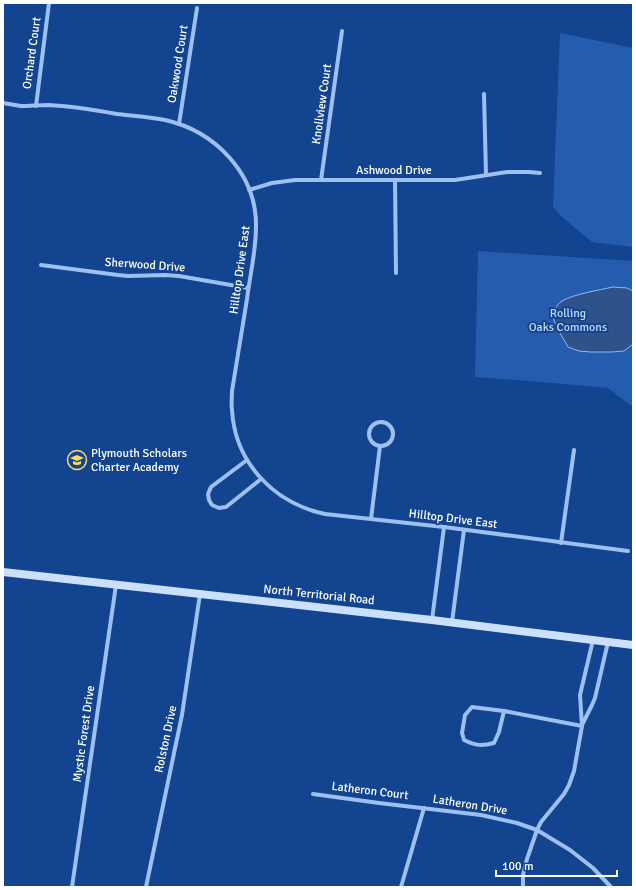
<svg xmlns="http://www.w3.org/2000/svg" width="636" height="890" viewBox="0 0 636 890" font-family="Signika,sans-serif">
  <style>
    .green { fill: #255cae }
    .water { fill: #2f528a; stroke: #90baf4 }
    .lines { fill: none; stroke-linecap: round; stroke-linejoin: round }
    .minor { stroke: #9ec0f1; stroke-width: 4 }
    .secondary { stroke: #ccdffc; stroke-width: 8 }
    .labels { text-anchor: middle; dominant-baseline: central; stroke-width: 4; stroke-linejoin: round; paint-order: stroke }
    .street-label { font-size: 12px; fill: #fff; stroke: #13448f }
    .park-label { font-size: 12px; fill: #c5dbfc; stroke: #13448f }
    .poi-label { font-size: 12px; fill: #fff; stroke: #13448f; text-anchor: start }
  </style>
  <rect width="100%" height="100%" fill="#13448f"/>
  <g class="green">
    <polygon points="560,33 633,48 633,247 592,242 561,216 553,207"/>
    <polygon points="478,251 633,261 633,407 608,388 553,383 475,377"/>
  </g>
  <path class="water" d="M613,287L627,288L633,291V344L624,351L612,352H590L579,351L568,347C564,339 556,328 554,320C552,313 556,305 562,301C574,294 600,290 613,287Z"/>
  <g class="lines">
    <g class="minor">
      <polyline points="484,94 486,175"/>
      <path d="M3,103C9,104 15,105 21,106C30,106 39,105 48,105C71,106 95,110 117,114C133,116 150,117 165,120C215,131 257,174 256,227C256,251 250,275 247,299C242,329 237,360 232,391C232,397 231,404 232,410C235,463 274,503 325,514L444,527L628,551"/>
      <polyline points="36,106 49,3"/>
      <polyline points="179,124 197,8"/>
      <polyline points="321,180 342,31"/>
      <polyline points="395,180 396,273"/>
      <polyline points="249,190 272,183 295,180 455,180 507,172 529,172 540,173"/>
      <polyline points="41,265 118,275 128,276 165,275 179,276 248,288"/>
      <circle cx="381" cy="434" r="12"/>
      <polyline points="247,460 211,487 208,494 209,500 212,505 219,508 226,507 261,479"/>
      <polyline points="371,519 380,446"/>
      <polyline points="561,543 574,450"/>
      <polyline points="432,620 444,527"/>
      <polyline points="452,622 464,530"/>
      <path d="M504,711L499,732L494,743C482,746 476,746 464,740L462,733L465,715L472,707L504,711L582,726"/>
      <polyline points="582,725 592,705 595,698 608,642"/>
      <polyline points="313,794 379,803 481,815 517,823 537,830 570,850 593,868 611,887"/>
      <polyline points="72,887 116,585"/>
      <polyline points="146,887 182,715 200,594"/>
      <polyline points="401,887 424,808"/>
      <polyline points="523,887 523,875 527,859 537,830 541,822 564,794 569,785 574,771 582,726 580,695 593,640"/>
    </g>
    <polyline class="secondary" points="3,572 432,620 633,645"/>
  </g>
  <defs>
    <symbol id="school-ring" viewBox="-11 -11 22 22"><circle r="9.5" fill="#13448f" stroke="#ffd85e" stroke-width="1.5"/><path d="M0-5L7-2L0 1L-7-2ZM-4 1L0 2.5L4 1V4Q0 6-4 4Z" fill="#ffd85e"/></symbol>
  </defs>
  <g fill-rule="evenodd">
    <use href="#school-ring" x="66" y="449" width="22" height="22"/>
  </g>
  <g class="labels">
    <g class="street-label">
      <text transform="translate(32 53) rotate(-82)">Orchard Court</text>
      <text transform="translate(178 64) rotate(-81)">Oakwood Court</text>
      <text transform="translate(322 104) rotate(-82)">Knollview Court</text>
      <text x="394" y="170">Ashwood Drive</text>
      <text transform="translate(145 265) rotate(4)">Sherwood Drive</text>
      <text transform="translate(240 270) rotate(-82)">Hilltop Drive East</text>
      <text transform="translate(453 519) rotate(7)">Hilltop Drive East</text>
      <text transform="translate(319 595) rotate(6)">North Territorial Road</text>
      <text transform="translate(84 734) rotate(-82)">Mystic Forest Drive</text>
      <text transform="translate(166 739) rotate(-78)">Rolston Drive</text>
      <text transform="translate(370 791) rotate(7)">Latheron Court</text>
      <text transform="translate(470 805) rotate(9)">Latheron Drive</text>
    </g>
    <g class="park-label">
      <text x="568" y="313">Rolling<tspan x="568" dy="14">Oaks Commons</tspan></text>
    </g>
    <g class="poi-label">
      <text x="91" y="453">Plymouth Scholars<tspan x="91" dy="14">Charter Academy</tspan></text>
    </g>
  </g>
  <rect width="636" height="890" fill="none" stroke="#ffffff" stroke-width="8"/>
  <path d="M496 870v6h121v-6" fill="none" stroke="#ffffff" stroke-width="2"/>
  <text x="502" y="870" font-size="12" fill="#ffffff" stroke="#13448f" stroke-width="3" paint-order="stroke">100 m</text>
</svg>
